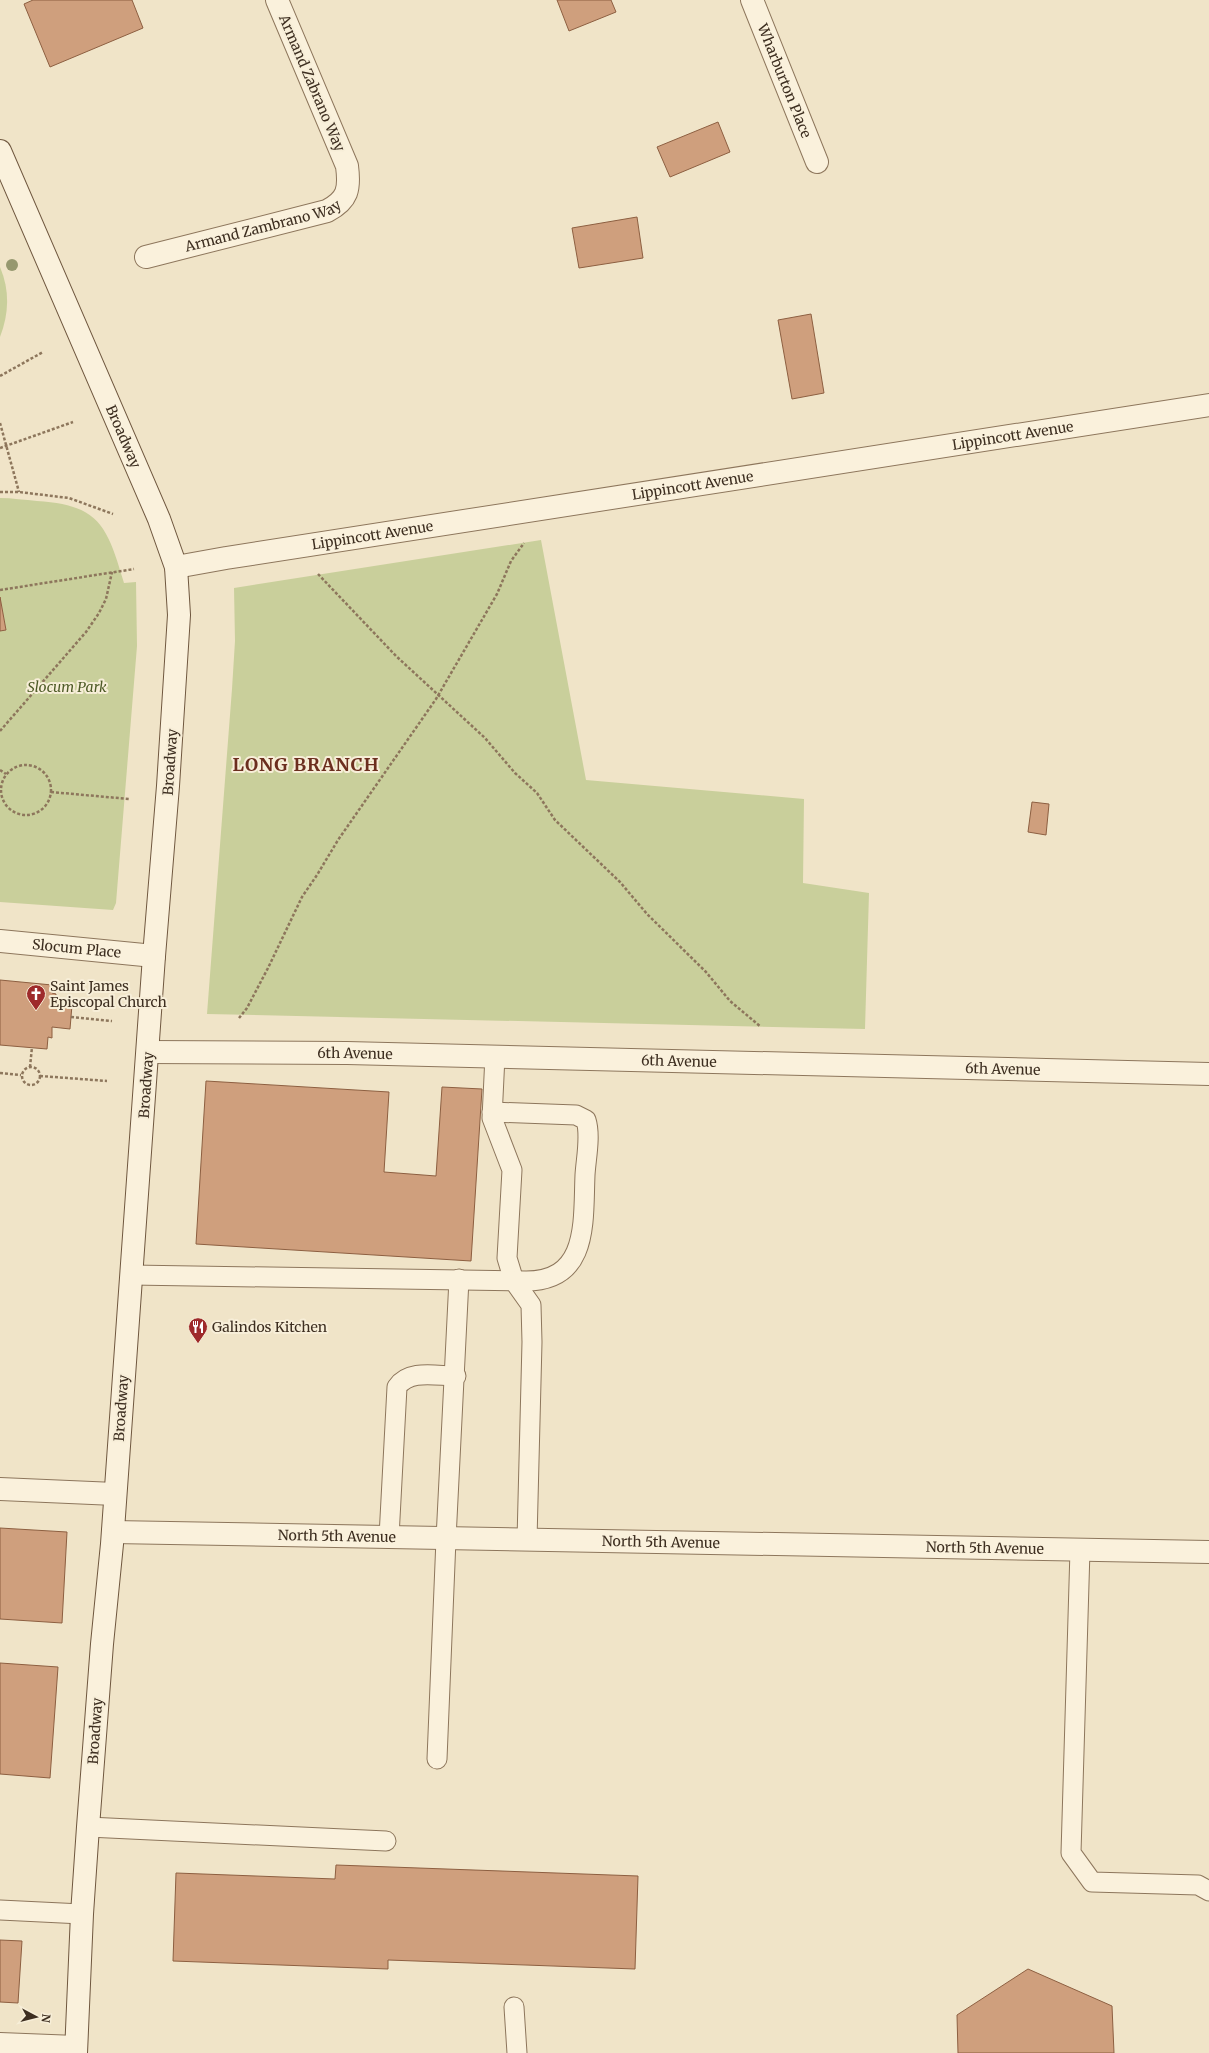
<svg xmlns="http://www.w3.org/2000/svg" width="1209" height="2053" viewBox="0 0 1209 2053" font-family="Merriweather,serif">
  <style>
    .green { fill: #c9cf9b }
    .building { fill: #cf9f7d; stroke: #8d5f41 }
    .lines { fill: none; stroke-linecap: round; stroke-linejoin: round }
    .lane-casing { stroke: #8d765c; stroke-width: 21 }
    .street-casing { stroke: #8d765c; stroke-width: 24 }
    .secondary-casing { stroke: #6f573f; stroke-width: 24 }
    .path { stroke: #8d765c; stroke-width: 2.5; stroke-dasharray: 3 2; stroke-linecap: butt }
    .lane { stroke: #faf1dc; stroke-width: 19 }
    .street { stroke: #faf1dc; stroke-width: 22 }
    .secondary { stroke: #faf1dc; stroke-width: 22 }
    .tree { fill: #96986f }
    .labels { text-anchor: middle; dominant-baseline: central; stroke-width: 4; stroke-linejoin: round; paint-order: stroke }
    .street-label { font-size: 14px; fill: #3d2e20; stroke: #f7eed8 }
    .park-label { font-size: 14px; font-style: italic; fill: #4d5a26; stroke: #f7eed8 }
    .poi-label { font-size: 14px; fill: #3d2e20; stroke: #f7eed8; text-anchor: start }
    .district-label { font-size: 18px; font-weight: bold; letter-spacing: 1px; fill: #6b2e1e; stroke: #f7eed8 }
  </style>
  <rect width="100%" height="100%" fill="#f0e4c8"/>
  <g class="green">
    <path d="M0,267C10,290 9,314 0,337Z"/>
    <path d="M0,498C12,498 25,500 37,501C100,505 107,526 124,583L136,582L137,646L116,903L113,910L0,902V631L6,630L0,597Z"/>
    <polygon points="541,540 586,780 804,799 803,883 869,893 865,1029 207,1014 232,689 235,641 234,588"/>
  </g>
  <g class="building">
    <polygon points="33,0 132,0 143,28 50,67 24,4"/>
    <polygon points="557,0 611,0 616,12 569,31"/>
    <polygon points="718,122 730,152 670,177 657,147"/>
    <polygon points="637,217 643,258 579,268 572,228"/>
    <polygon points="811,314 824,393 792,399 778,320"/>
    <polygon points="0,597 6,630 0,631"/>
    <polygon points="1032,802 1049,804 1046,835 1028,832"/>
    <polygon points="0,980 52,985 52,993 56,994 55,1003 72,1005 70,1029 52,1027 52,1038 48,1037 47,1049 0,1045"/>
    <polygon points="206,1081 389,1092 384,1172 436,1176 442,1087 482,1089 471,1261 196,1244"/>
    <polygon points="0,1528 67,1532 62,1623 0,1619"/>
    <polygon points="0,1663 58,1667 50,1778 0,1774"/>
    <polygon points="336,1865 638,1876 635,1969 388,1960 388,1969 173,1961 176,1873 335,1879"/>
    <polygon points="0,1940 22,1941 18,2003 0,2002"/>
    <polygon points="1028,1969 1112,2006 1114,2053 958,2053 957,2015"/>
  </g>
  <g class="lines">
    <defs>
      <g id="lane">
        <polyline points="495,1056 492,1118 512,1170 507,1258 514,1281 531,1305 532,1342 527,1540"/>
        <path d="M131,1275L526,1281C589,1281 583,1222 585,1175C586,1158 591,1136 586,1120L576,1115L492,1112"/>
        <path d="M389,1537L397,1387C409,1369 436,1376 456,1376"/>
        <polyline points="1080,1550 1071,1853 1092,1882 1198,1885 1209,1891"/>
        <polyline points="437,1759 446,1539 459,1279"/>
        <polyline points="88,1827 386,1841"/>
        <polyline points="0,1910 82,1914"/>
        <polyline points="514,2007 517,2053"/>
      </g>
      <g id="street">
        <path id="s1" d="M752,0L817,162"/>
        <path id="s2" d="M146,257L327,211C348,200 350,189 347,166L277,0"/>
        <path id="s3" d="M176,567L226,558L1209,405"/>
        <path id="s4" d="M0,941L154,956"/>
        <path id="s5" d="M148,1052L347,1053L1209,1074"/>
        <polyline points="0,1489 115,1494"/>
        <path id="s6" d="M113,1532L1209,1552"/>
        <polyline points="0,2044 76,2047"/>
      </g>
      <g id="secondary">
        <path id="s7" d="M0,151L159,519L176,567L179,615L168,786L154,956L112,1544L102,1644L88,1827L82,1914L76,2053"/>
      </g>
    </defs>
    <use href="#lane" class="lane-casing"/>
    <use href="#street" class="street-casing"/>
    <use href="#secondary" class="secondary-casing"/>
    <g class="path">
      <polyline points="0,376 43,352"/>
      <polyline points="0,423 19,492"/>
      <polyline points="0,448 73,422"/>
      <polyline points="0,492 19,492 69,498 113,514"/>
      <polyline points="318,574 396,656 485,738 515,773 537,793 555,820 620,882 647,914 706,972 730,1001 761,1027"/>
      <polyline points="0,590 134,569"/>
      <polyline points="0,731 86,632 99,613 106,599 112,572"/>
      <circle cx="26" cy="790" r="25"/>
      <polyline points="0,770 6,774"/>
      <polyline points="51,792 129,799"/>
      <polyline points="71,1017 112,1021"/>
      <polyline points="239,1018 247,1008 268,968 302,897 317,875 338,840 436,699 497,594 511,561 524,543"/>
      <circle cx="31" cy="1076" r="9"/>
      <polyline points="30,1067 32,1047"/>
      <polyline points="0,1073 21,1075"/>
      <polyline points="40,1076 107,1081"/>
    </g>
    <use href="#lane" class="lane"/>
    <use href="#street" class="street"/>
    <use href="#secondary" class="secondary"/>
  </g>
  <circle class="tree" cx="12" cy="265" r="6"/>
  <defs>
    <symbol id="church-pin" viewBox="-11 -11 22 30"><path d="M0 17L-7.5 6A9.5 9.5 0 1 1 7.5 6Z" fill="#9e2a2b" stroke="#f7eed8"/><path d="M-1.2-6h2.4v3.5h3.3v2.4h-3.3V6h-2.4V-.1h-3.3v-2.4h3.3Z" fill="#fff"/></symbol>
    <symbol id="restaurant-pin" viewBox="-11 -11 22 30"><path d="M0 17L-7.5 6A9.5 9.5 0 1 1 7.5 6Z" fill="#9e2a2b" stroke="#f7eed8"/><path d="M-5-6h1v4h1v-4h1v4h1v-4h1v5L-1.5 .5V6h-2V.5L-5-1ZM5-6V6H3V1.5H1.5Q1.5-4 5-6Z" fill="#fff"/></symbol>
  </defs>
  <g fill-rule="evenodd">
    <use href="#church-pin" x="25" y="983" width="22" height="30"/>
    <use href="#restaurant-pin" x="187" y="1316" width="22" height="30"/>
  </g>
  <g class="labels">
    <g class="street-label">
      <text stroke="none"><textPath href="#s1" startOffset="87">Wharburton Place</textPath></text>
      <text transform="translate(312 83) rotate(67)">Armand Zabrano Way</text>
      <text stroke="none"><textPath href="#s2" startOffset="121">Armand Zambrano Way</textPath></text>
      <text stroke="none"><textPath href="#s7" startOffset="311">Broadway</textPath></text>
      <text stroke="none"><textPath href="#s3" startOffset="847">Lippincott Avenue</textPath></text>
      <text stroke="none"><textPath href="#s3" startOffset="523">Lippincott Avenue</textPath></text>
      <text stroke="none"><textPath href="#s3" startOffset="199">Lippincott Avenue</textPath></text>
      <text transform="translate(170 762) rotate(-86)">Broadway</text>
      <text stroke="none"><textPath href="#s4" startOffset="77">Slocum Place</textPath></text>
      <text stroke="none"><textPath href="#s5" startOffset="207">6th Avenue</textPath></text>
      <text stroke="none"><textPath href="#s5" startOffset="531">6th Avenue</textPath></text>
      <text stroke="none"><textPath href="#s5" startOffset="855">6th Avenue</textPath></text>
      <text transform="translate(146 1085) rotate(-86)">Broadway</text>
      <text transform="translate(121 1408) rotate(-86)">Broadway</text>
      <text stroke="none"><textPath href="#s6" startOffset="224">North 5th Avenue</textPath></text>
      <text stroke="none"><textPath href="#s6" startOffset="548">North 5th Avenue</textPath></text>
      <text stroke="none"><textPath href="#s6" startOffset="872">North 5th Avenue</textPath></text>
      <text transform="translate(95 1731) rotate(-86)">Broadway</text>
    </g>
    <g class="park-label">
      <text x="67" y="687">Slocum Park</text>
    </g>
    <g class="poi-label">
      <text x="50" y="986">Saint James<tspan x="50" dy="16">Episcopal Church</tspan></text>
      <text x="212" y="1327">Galindos Kitchen</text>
    </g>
    <g class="district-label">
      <text x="306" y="764">LONG BRANCH</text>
    </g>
  </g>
  <g transform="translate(36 2017) rotate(97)" stroke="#f7eed8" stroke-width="3" paint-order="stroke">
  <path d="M0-3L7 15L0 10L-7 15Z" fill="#3d2e20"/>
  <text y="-6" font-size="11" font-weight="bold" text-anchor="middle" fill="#3d2e20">N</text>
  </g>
</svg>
